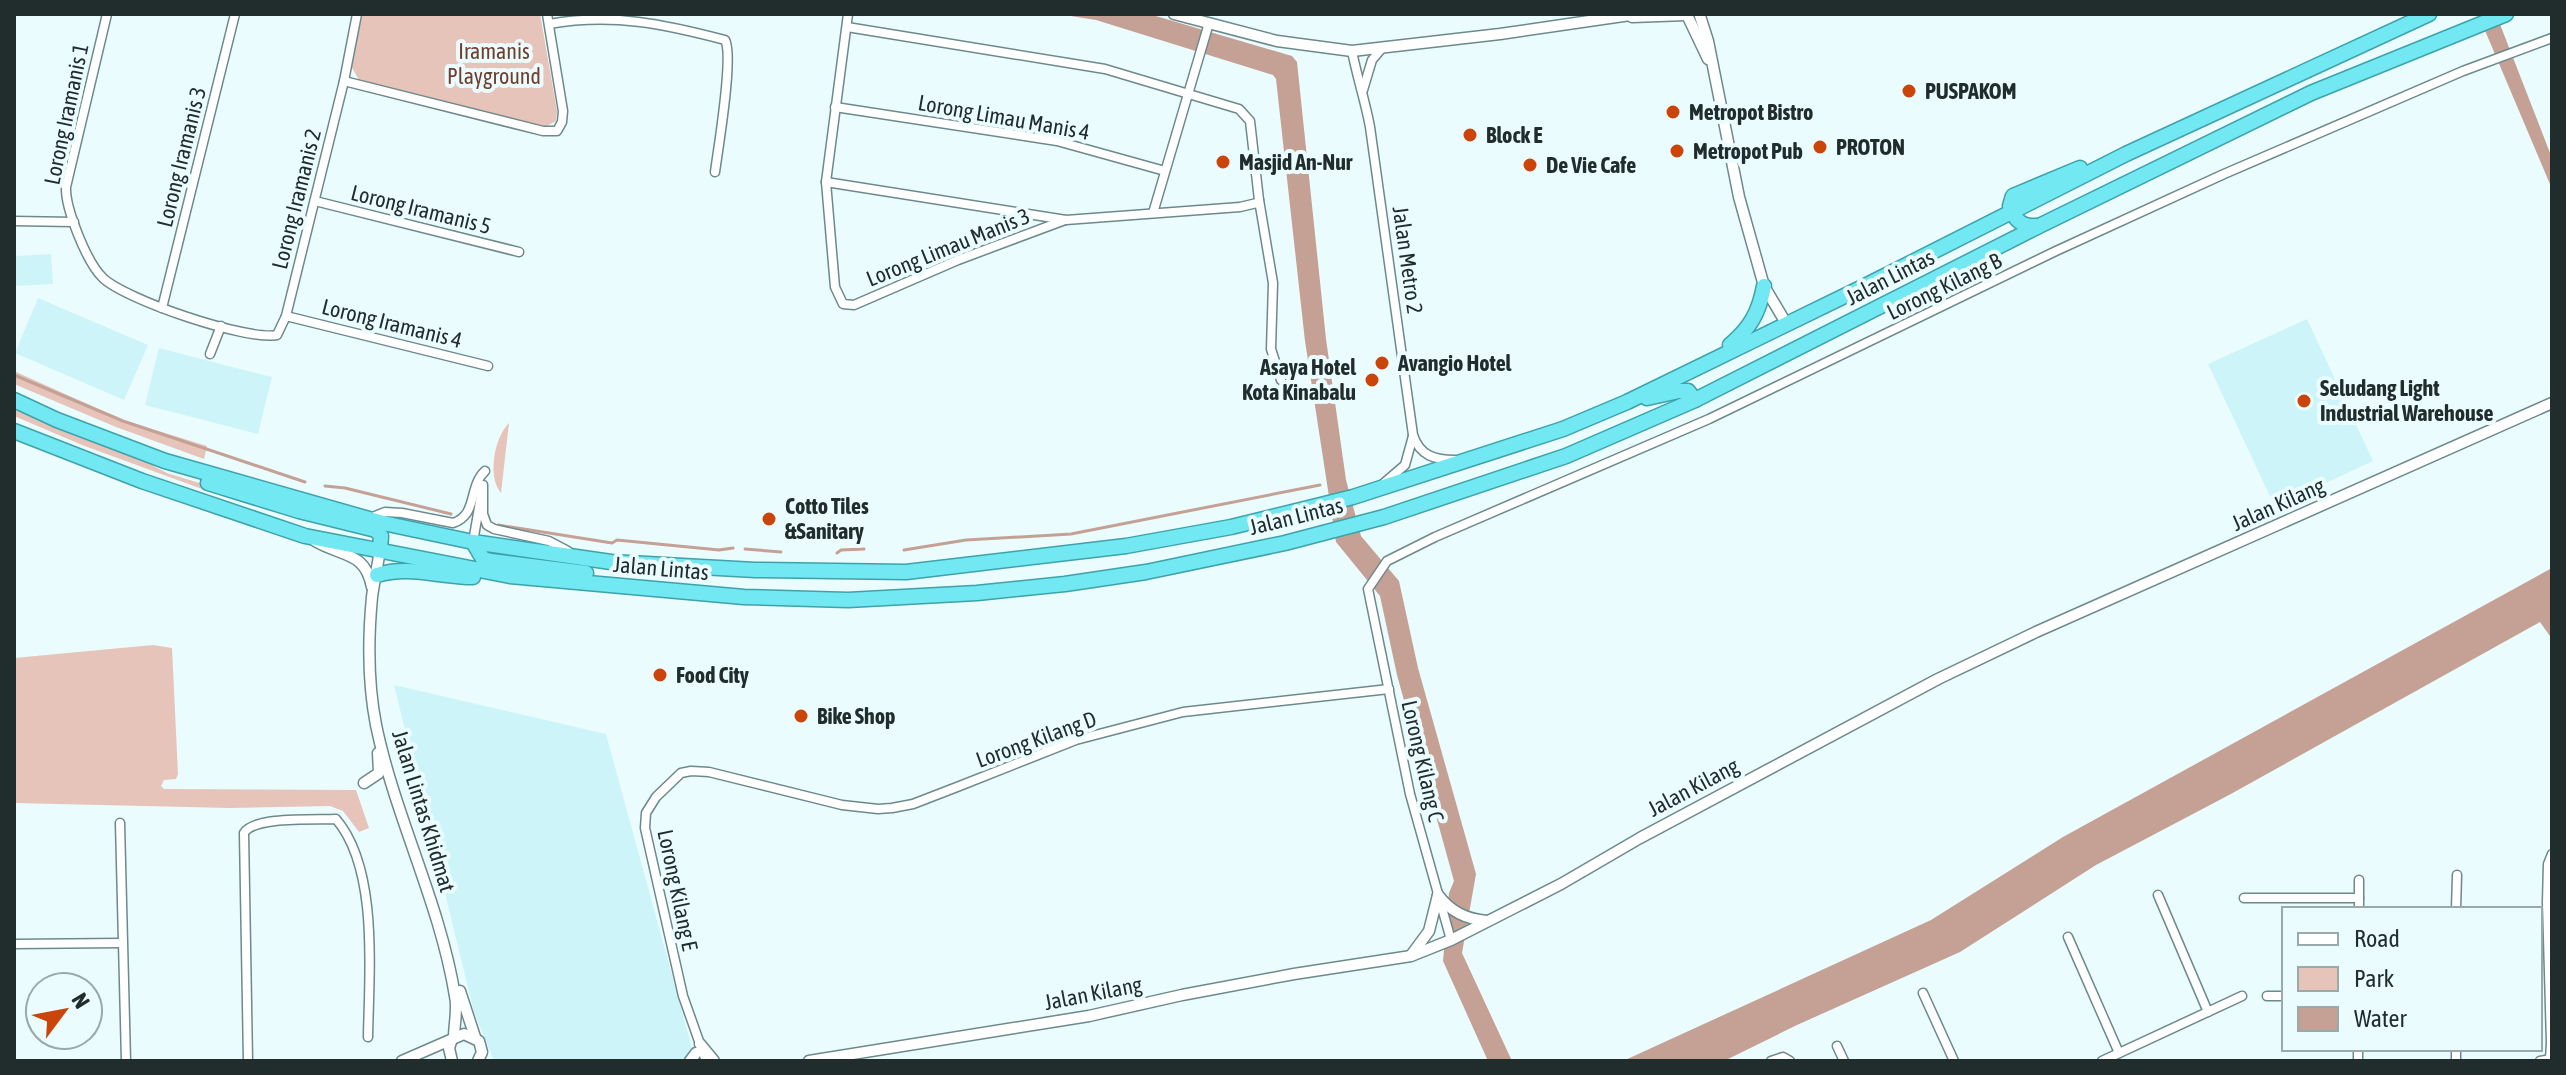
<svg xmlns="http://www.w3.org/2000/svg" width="2566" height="1075" viewBox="0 0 2566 1075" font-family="'Asap Condensed',sans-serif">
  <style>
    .built { fill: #cdf5f9 }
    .green { fill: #e6c4b9 }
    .water { fill: #c5a094 }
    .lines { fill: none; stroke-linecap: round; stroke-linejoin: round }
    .stream { stroke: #c5a094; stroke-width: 3 }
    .minor-casing { stroke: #6d898c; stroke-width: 11 }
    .tertiary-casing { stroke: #6d898c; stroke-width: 13 }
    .trunk-casing { stroke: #3ea2aa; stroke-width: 17 }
    .minor { stroke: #fff; stroke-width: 8 }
    .tertiary { stroke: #fff; stroke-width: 10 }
    .trunk { stroke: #72e8f2; stroke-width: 14 }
    .poi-dot { fill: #cb440a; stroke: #eafcfe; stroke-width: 3 }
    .labels { text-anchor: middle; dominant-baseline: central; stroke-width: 8; stroke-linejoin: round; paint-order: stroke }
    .park-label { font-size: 22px; fill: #713d2c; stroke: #eafcfe }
    .poi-label { font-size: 22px; font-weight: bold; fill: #212c2d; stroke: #eafcfe; text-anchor: start }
    .street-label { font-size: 22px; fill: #212c2d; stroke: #eafcfe }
  </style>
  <rect width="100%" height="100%" fill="#eafcfe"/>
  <g class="built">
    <polygon points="51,254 53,284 14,286 14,256"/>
    <polygon points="38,298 148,345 124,400 15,353"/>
    <polygon points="2307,319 2373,461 2275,507 2208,364"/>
    <polygon points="159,348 272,377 258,434 145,405"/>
    <polygon points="394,685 606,734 692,1048 684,1061 494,1061 474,1012"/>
  </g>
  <g class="green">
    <polygon points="361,14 540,14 557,111 556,121 545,127 359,80 351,66"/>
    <polygon points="14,371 123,420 207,446 204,459 116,427 14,384"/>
    <polygon points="14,406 134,456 167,473 362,533 315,523 202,489 82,445 14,416"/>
    <path d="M509,423L501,493C487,477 494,438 509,423Z"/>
    <polygon points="153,645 172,648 178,774 176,779 164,780 161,786 164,789 356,790 369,828 359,832 343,811 330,806 230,808 14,803 14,658"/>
  </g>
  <g class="water">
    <polygon points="1058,14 1149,14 1292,56 1297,62 1326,339 1346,480 1361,536 1399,581 1418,668 1476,874 1462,953 1512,1061 1488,1061 1443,961 1449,893 1454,881 1397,675 1380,596 1336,542 1305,341 1276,79 1273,75 1096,20"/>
    <polygon points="2478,14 2496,14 2552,158 2552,189"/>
    <polygon points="2552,568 2552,639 2540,622 2229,795 2096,865 1960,952 1797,1025 1724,1061 1623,1061 1931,920 2063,837"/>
  </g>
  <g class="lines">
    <g class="stream">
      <polyline points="14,375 123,421 305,482"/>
      <polyline points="325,486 345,488 451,514"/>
      <polyline points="498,525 612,543 617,540 719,550 733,548"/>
      <polyline points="745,549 781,552"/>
      <polyline points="904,550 966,540 1071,534 1320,485"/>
      <polyline points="837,553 841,550 864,549"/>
    </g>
    <defs>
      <g id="minor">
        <path d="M107,14L66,187C65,208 87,263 103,278C126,300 247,341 277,335L286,316L344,81L357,14"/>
        <polyline points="848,14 826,182 835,287 843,304 854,305 958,260 1065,220"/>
        <path d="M549,24C613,13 664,24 725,40C734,56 718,149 715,172"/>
        <path d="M1352,51C1357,77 1365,100 1370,127L1413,435C1420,456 1435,460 1455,460"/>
        <polyline points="344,81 543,131 557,131 562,122 563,111 547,14"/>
        <polyline points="1363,90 1372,60 1383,47"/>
        <polyline points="835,107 1057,141 1165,171"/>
        <polyline points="826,182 1066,220 1240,207 1257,203 1259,200 1250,121 1239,109 1105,69 847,27"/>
        <polyline points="1259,200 1273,283 1271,349 1281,380"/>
        <polyline points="315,201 519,252"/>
        <polyline points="1153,213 1209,23"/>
        <polyline points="14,221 74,222"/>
        <polyline points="162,308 235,14"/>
        <polyline points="286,316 488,366"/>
        <polyline points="210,354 221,326"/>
        <polyline points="1384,483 1405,465 1413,436"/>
        <polyline points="483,485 483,514 487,525 494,529 549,541 568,551"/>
        <path d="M370,518L385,512L402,513L453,523C478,515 468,487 485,471"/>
        <polyline points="473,542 482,490"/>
        <polyline points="120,823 126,1061"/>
        <polyline points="2158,895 2208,1012"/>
        <polyline points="2244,898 2359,898"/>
        <polyline points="2359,909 2359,880"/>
        <polyline points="2456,909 2457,875"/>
        <polyline points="2068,937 2119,1053"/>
        <polyline points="1451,940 1410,794 1368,589 1387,561 1435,537 1709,419 2056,251 2224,174 2463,71 2552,38"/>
        <polyline points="14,944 122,943"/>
        <polyline points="1923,993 1954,1061"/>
        <polyline points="2267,996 2284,996"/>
        <polyline points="1837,1046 1844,1061"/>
        <path d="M248,1061L244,833C254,816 315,820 336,819C379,869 369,974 368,1037"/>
        <polyline points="706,1061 683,996 645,828 646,813 656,797 681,773 691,771 709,772 842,805 878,809 892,808 913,804 957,787 1076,740 1183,712 1389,689"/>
        <polyline points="1771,1061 1783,1057 1790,1061"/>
        <polyline points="2102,1061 2242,996"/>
        <polyline points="2358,1061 2358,1049"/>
        <polyline points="2456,1061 2456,1049"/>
        <polyline points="2540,1061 2550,1059 2551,1043 2547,902 2548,864 2552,854"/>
      </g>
      <g id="tertiary">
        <polyline points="1174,14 1277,41 1352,51 1500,34 1637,14"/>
        <polyline points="1700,16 1708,41 1739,197 1764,286 1786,323"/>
        <polyline points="1632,17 1686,15"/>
        <polyline points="1688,17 1708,59"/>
        <path d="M315,541C342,557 365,551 372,587"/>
        <path d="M380,549C378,565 374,581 372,597C368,639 368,684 376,725C395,817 440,903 455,996C458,1009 454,1024 454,1038"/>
        <polyline points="364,783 379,773 378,753"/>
        <path d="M1438,895C1451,912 1466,919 1487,921"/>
        <polyline points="1412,954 1429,931 1438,895"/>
        <polyline points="460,991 475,1037"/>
        <polyline points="451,1042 449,1048 452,1061"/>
        <polyline points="700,1044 714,1061"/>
        <polyline points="402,1061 464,1034 479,1041 482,1052 478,1061"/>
        <polyline points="690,1061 696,1053"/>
        <polyline points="809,1061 1089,1016 1182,995 1294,974 1411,956 1451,940 1561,884 1640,838 1938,679 2036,632 2552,403"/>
      </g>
      <g id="trunk">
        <path d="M2038,226C2022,227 2015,221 2010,206L2013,196L2080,168"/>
        <path d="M1730,345C1750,328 1759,313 1764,286"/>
        <polyline points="1647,398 1679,391 1688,391 1695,400"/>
        <polyline points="14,400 57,420 165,461 383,523 473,542 611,562 755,570 906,572 1126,546 1231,527 1353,497 1563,429 1627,402 1867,285 2126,154 2429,14"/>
        <polyline points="14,431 142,481 305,536 510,576 744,597 848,600 977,593 1065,584 1146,572 1285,543 1384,517 1566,456 1695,400 2039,226 2311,93 2506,14"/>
        <polyline points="208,483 299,511 376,530 381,536 380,549"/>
        <polyline points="473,542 483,559 491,561 586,573"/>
        <path d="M377,575C409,565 440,577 473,577"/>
      </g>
    </defs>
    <use href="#minor" class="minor-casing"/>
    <use href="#tertiary" class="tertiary-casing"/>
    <use href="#trunk" class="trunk-casing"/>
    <use href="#minor" class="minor"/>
    <use href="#tertiary" class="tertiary"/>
    <use href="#trunk" class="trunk"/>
  </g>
  <g class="poi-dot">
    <circle cx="1909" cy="91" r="8"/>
    <circle cx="1673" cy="112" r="8"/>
    <circle cx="1470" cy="135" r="8"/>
    <circle cx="1820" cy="147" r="8"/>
    <circle cx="1677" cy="151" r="8"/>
    <circle cx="1223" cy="162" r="8"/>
    <circle cx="1530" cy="165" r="8"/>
    <circle cx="1382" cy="363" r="8"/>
    <circle cx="1372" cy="380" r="8"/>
    <circle cx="2304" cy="401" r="8"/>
    <circle cx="769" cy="519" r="8"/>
    <circle cx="660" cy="675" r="8"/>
    <circle cx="801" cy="716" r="8"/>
  </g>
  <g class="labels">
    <g class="park-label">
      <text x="494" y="51">Iramanis<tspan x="494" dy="25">Playground</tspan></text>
    </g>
    <g class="poi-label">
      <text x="1925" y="91">PUSPAKOM</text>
      <text x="1689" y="112">Metropot Bistro</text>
      <text x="1486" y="135">Block E</text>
      <text x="1836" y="147">PROTON</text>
      <text x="1693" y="151">Metropot Pub</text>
      <text x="1239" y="162">Masjid An-Nur</text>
      <text x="1546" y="165">De Vie Cafe</text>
      <text x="1398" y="363">Avangio Hotel</text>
      <text x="1356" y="367" text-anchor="end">Asaya Hotel<tspan x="1356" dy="25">Kota Kinabalu</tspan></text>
      <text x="2320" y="388">Seludang Light<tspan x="2320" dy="25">Industrial Warehouse</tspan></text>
      <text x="785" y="506">Cotto Tiles<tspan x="785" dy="25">&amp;Sanitary</tspan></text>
      <text x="676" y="675">Food City</text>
      <text x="817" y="716">Bike Shop</text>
    </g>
    <g class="street-label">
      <text transform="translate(66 114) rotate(-78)">Lorong Iramanis 1</text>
      <text transform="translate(1004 117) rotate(10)">Lorong Limau Manis 4</text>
      <text transform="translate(181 157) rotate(-76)">Lorong Iramanis 3</text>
      <text transform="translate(296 199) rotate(-76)">Lorong Iramanis 2</text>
      <text transform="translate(421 209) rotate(14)">Lorong Iramanis 5</text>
      <text transform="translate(948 247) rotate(-22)">Lorong Limau Manis 3</text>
      <text transform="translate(1408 260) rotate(82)">Jalan Metro 2</text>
      <text transform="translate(1890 277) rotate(-27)">Jalan Lintas</text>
      <text transform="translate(1944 286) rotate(-26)">Lorong Kilang B</text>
      <text transform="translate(392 323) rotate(14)">Lorong Iramanis 4</text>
      <text transform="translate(2278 504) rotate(-24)">Jalan Kilang</text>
      <text transform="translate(1296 516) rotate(-14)">Jalan Lintas</text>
      <text transform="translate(661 568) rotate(5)">Jalan Lintas</text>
      <text transform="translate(1036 739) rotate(-20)">Lorong Kilang D</text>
      <text transform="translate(1423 761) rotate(77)">Lorong Kilang C</text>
      <text transform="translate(1693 787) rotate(-28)">Jalan Kilang</text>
      <text transform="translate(424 811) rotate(73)">Jalan Lintas Khidmat</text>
      <text transform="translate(678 890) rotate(78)">Lorong Kilang E</text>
      <text transform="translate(1093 993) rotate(-11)">Jalan Kilang</text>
    </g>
  </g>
  <rect width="2566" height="1075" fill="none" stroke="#212c2d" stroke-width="32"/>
  <rect x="2282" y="907" width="260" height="144" fill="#eafcfe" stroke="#9aa9aa" stroke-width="2"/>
  <rect x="2298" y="933" width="40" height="12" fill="#ffffff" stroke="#9aa9aa" stroke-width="2"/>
  <text x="2354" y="947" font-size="24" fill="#212c2d">Road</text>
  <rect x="2298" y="967" width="40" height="24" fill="#e6c4b9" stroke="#9aa9aa" stroke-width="2"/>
  <text x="2354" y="987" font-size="24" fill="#212c2d">Park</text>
  <rect x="2298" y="1007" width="40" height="24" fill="#c5a094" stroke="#9aa9aa" stroke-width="2"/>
  <text x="2354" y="1027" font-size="24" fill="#212c2d">Water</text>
  <g transform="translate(64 1011) rotate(58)"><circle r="38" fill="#eafcfe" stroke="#9aa9aa" stroke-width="2"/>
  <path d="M0-6L14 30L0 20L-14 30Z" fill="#cb440a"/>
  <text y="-12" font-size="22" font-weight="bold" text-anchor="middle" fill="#212c2d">N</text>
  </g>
</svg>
